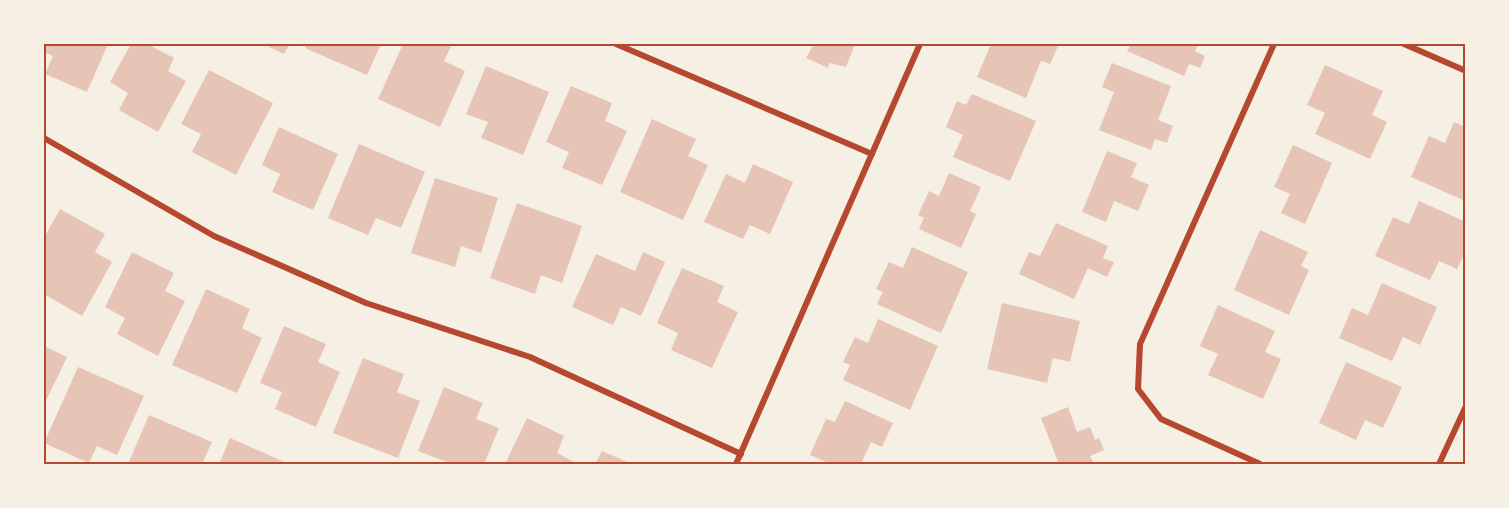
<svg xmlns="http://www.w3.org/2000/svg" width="1509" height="508" viewBox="0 0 1509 508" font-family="Montserrat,sans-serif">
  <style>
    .building { fill: #e6c5b7 }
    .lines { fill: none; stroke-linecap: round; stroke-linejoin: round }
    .minor { stroke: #b5482f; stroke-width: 6 }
    .neatline { fill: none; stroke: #b5482f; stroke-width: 2 }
  </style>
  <rect width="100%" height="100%" fill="#f6efe4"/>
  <g class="building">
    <polygon points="44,44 108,44 87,92 45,74 53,56 44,52"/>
    <polygon points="131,44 147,44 174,58 168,71 186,81 158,132 119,110 128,93 110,82"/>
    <polygon points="263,44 290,44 284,54"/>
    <polygon points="307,44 381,44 367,75 305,48"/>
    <polygon points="403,44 452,44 444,61 465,71 440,127 378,99"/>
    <polygon points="814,44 855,44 846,67 829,63 828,68 806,58"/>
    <polygon points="991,44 1059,44 1050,64 1041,61 1026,98 977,77"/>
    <polygon points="1131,44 1198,44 1195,51 1205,56 1200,68 1189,64 1184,76 1127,51"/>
    <polygon points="1112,63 1171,86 1158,120 1173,126 1167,143 1155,139 1151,150 1099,130 1114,92 1102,87"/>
    <polygon points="1325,65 1383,91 1372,115 1387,122 1370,159 1315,134 1325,113 1307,105"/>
    <polygon points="486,66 549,92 523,155 481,138 488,122 466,114"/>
    <polygon points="209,70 273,103 236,175 192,152 201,134 181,124"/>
    <polygon points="571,86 612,103 605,121 627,131 602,185 562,168 569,152 546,142"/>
    <polygon points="972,94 1036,121 1010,181 953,157 963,135 946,127 957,101 966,105"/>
    <polygon points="652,119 696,139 688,156 708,165 683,220 620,192"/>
    <polygon points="1454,122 1466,127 1466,194 1463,200 1411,177 1429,136 1445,143"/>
    <polygon points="279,127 338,154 313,210 272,192 280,174 262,165"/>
    <polygon points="359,144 425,172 401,228 376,218 368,235 328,218"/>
    <polygon points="1293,145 1332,163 1305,224 1281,213 1290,194 1274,187"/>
    <polygon points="1107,151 1137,163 1131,177 1149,185 1138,211 1114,201 1106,222 1082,212"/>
    <polygon points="753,164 793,182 770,234 750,225 743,239 704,222 726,174 745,183"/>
    <polygon points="949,173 981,187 970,211 976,214 961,248 919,229 924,218 918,215 929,191 939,196"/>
    <polygon points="435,178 498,198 481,253 461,246 455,267 411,253"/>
    <polygon points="1419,201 1466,222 1466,251 1457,269 1439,261 1430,280 1375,256 1393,217 1409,224"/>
    <polygon points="517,203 582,226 562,283 541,275 535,294 490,278"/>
    <polygon points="60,209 105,234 95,252 112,262 82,316 44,294 44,238"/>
    <polygon points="1056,223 1108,246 1103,258 1114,262 1107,277 1088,268 1074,299 1019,274 1029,252 1040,256"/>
    <polygon points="1260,230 1308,252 1301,266 1309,270 1289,315 1234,290"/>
    <polygon points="912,247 968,272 941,333 877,304 883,292 876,289 889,262 903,268"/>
    <polygon points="132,252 174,273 165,291 185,301 158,356 117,334 125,318 105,307"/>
    <polygon points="643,252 665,262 641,316 621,307 613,325 572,307 596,254 635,271"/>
    <polygon points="682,268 724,286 717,302 738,312 712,368 671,350 678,333 657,323"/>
    <polygon points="1382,283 1437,307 1420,345 1403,337 1392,361 1339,338 1352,308 1368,315"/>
    <polygon points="206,289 250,309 242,328 262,338 237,393 172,365"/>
    <polygon points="1002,303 1080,321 1070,362 1053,358 1047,383 987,369"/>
    <polygon points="1218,305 1275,331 1265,352 1281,359 1263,399 1208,375 1218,354 1200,346"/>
    <polygon points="878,319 938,346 910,410 843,380 850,365 843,362 855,337 868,343"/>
    <polygon points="284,326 326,344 318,362 340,372 316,427 275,409 282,392 260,383"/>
    <polygon points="44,346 67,357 44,405"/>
    <polygon points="363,358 404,374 397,392 420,401 398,458 333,433"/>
    <polygon points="1346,362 1402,387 1383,428 1365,420 1356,440 1319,423"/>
    <polygon points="78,367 144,396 117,455 97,446 89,463 44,443"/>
    <polygon points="444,387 483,403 476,419 499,428 484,464 452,464 418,451"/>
    <polygon points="845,401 893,423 882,447 871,442 861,464 831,464 810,455 826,419 835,422"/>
    <polygon points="1068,407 1077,432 1090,427 1095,440 1099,438 1104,450 1090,456 1094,464 1059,464 1041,418"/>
    <polygon points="149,415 212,442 202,464 128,464"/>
    <polygon points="527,418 564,436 557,453 576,463 576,464 505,464"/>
    <polygon points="230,438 289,464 219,464"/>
    <polygon points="602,451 632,464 595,464"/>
  </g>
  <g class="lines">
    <g class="minor">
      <polyline points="616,44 872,154"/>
      <polyline points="1404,44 1466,71"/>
      <polyline points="44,138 214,236 366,303 530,357 741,454"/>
      <polyline points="736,464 920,44"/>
      <polyline points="1260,464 1161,419 1138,389 1140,344 1274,44"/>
      <polyline points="1439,464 1466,406"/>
    </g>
  </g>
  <rect width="1509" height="508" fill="none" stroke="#f6efe4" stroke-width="90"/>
  <rect x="45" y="45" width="1419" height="418" class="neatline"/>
</svg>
